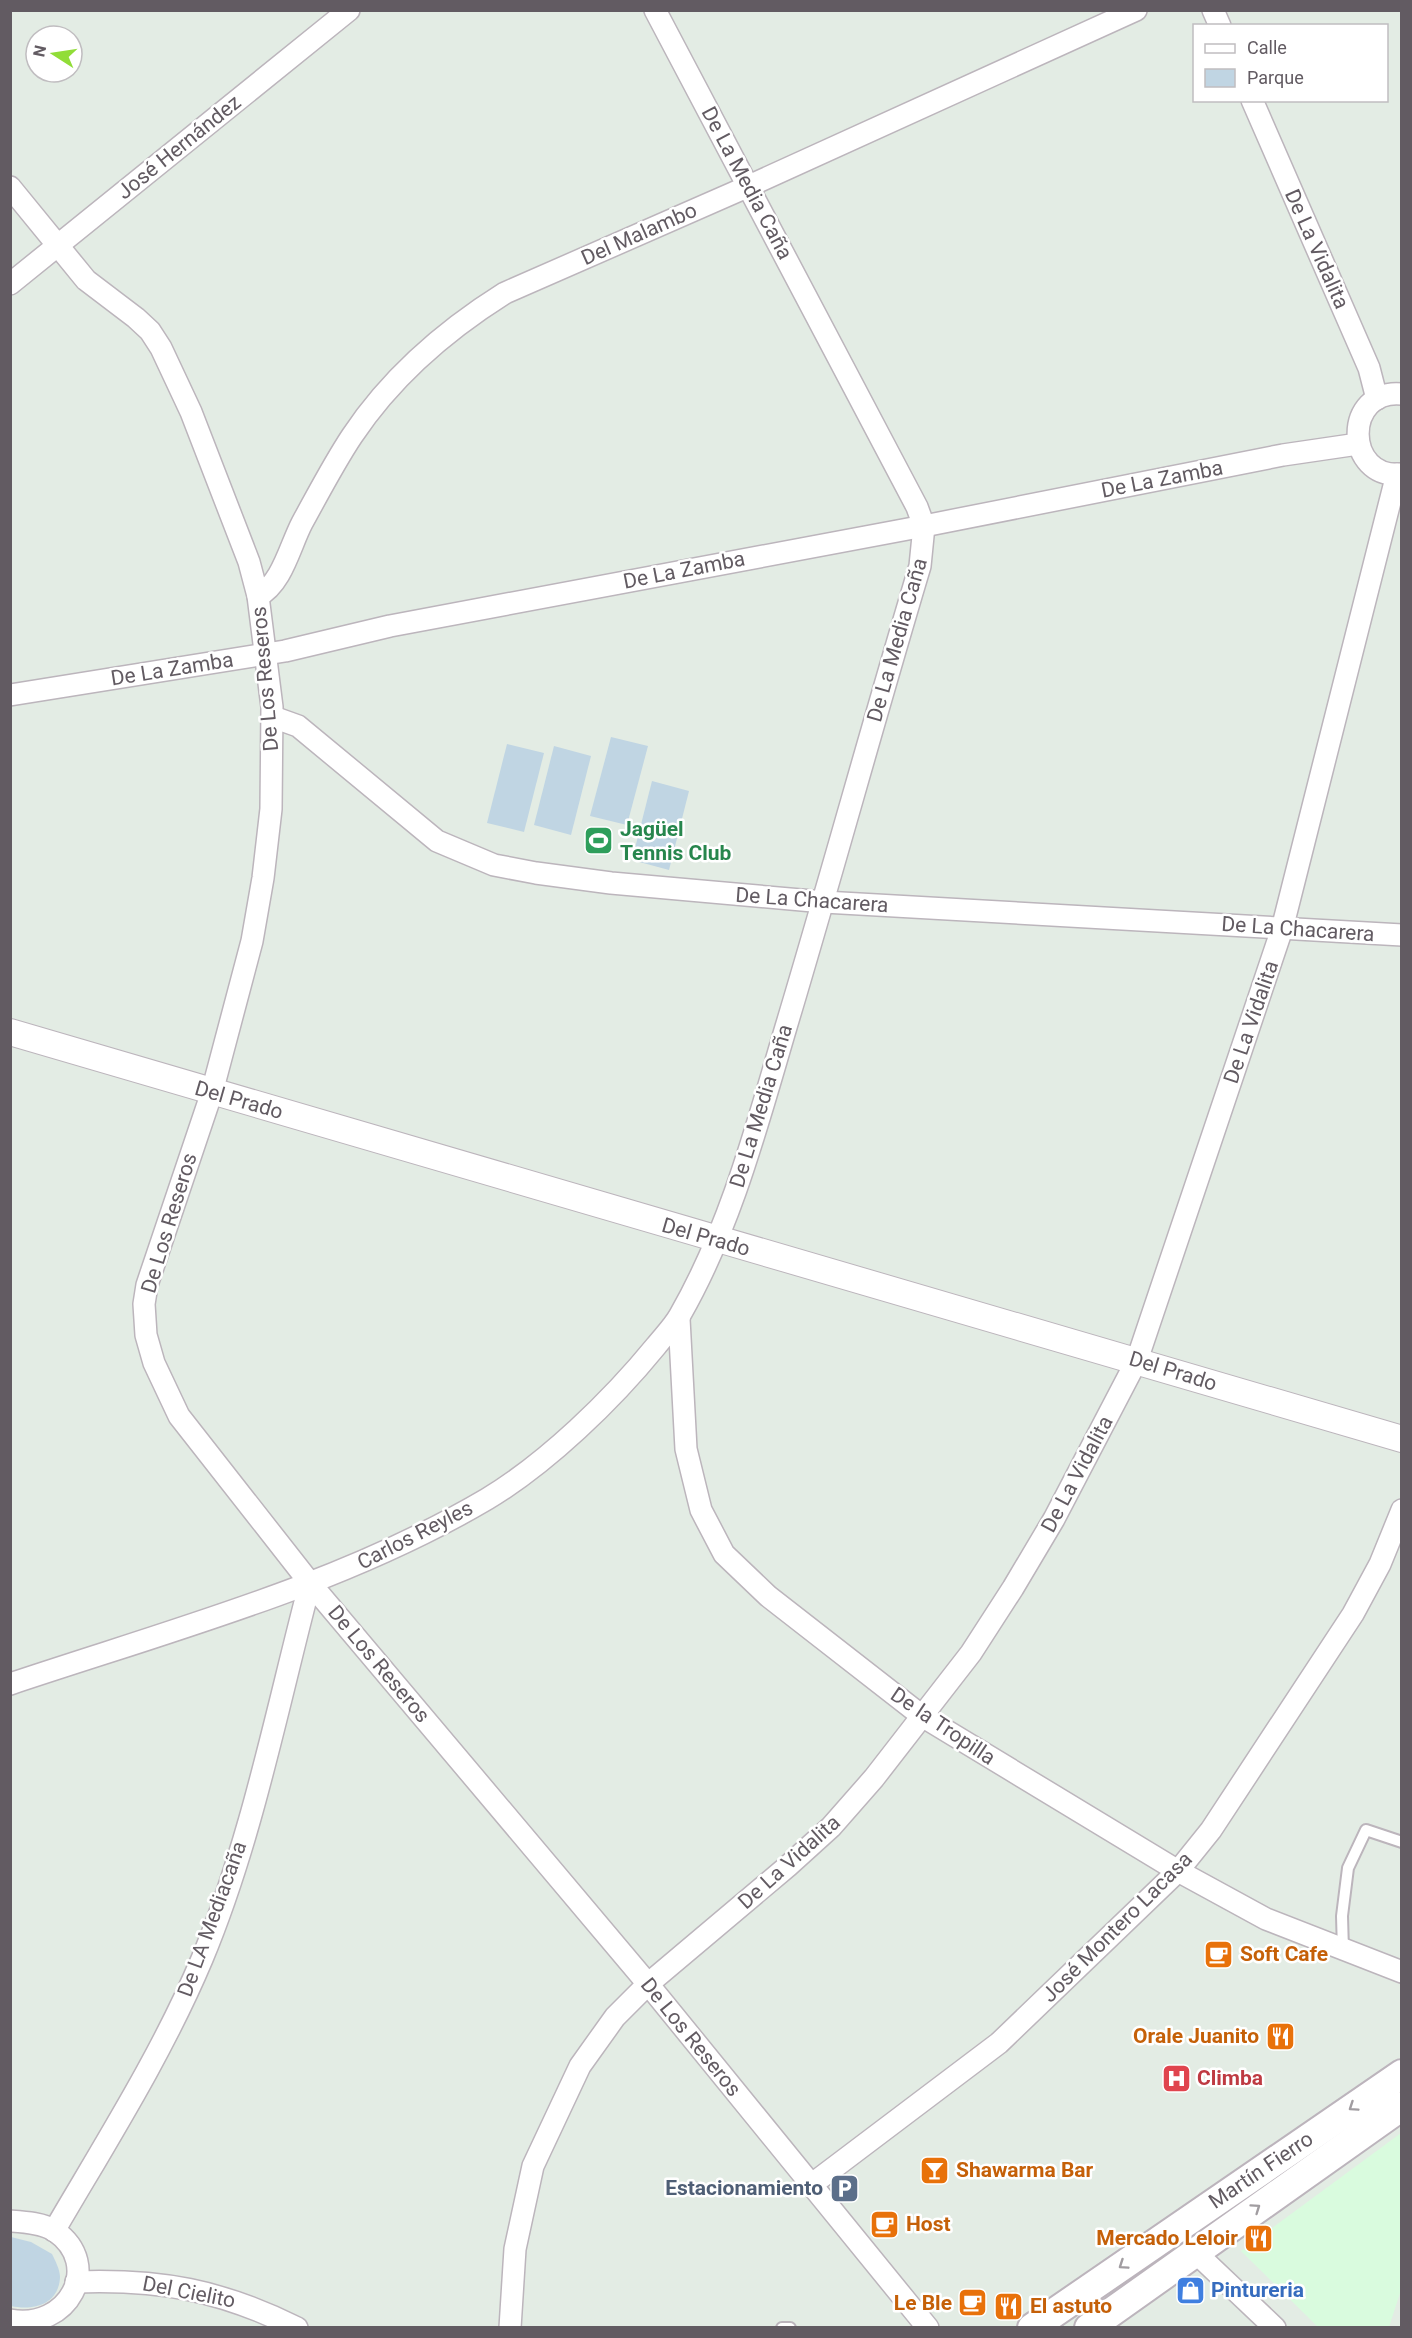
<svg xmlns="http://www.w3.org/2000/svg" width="1412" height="2338" viewBox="0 0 1412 2338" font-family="Roboto,sans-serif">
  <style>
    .commercial { fill: #d9fbde }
    .green { fill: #c0d5e3 }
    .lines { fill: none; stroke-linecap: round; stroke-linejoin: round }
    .service-casing { stroke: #bcb5bc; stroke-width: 14 }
    .minor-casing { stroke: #bcb5bc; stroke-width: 24 }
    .tertiary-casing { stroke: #bcb5bc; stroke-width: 28 }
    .secondary-casing { stroke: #bcb4bc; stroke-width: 32 }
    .service { stroke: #fff; stroke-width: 10 }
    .minor { stroke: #fff; stroke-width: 21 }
    .tertiary { stroke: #fff; stroke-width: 26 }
    .secondary { stroke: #fff; stroke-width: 28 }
    .oneway { stroke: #a19da1 }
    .labels { text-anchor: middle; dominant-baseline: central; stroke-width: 5; stroke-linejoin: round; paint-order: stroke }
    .street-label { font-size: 21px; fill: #625b62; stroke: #fff }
    .leisure-label { font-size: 21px; font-weight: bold; fill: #27864d; stroke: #fff; text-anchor: start }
    .food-label { font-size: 21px; font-weight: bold; fill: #c56008; stroke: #fff; text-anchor: start }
    .health-label { font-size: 21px; font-weight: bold; fill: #be3a42; stroke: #fff; text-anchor: start }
    .service-label { font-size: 21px; font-weight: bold; fill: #4e5e75; stroke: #fff; text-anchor: end }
    .shop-label { font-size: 21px; font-weight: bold; fill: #366cbe; stroke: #fff; text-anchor: start }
  </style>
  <rect width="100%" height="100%" fill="#e3ece4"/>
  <polygon class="commercial" points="1401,2133 1401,2290 1389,2327 1318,2327 1241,2251"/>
  <g class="green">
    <polygon points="611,737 648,746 627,825 590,816"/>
    <polygon points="507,744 544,753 524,832 487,823"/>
    <polygon points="554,746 591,756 571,835 534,825"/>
    <polygon points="652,781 689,791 669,870 632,860"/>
    <path d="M11,2237L31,2242L52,2254C55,2260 60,2270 60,2277C59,2304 34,2311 11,2306Z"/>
  </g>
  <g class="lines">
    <defs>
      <g id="service">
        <polyline points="1343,1951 1342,1916 1348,1868 1366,1830 1402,1842"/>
        <polyline points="782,2328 790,2328"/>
      </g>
      <g id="minor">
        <polyline points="1213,10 1220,26"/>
        <polyline points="1252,100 1369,368 1377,399"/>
        <polyline points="10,187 86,280 136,318 150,331 161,348 191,412 249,562 258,596 272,707 271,809 263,878 252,941 212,1092 147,1285 144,1304 146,1335 154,1363 179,1416 310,1583 648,1984 928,2328"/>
        <polyline points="10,284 349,10"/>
        <path d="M1402,394C1343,388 1344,480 1402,474"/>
        <path d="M258,596C282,584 290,546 302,523C318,494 334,463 352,436C392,376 446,330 505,293L749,186L1136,10"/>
        <polyline points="10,695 285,651 390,626 924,526 1283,455 1358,444"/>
        <polyline points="273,717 298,726 437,841 494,865 536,873 611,883 824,902 1402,935"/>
        <polyline points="679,1319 686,1449 701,1510 724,1554 768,1596 922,1716 1178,1871 1266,1919 1402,1972"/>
        <path d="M10,1684C171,1630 341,1585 487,1499C547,1463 612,1400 656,1346C664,1336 674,1326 680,1315C731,1226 757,1125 786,1027C832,874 874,719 920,566L924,526L917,507L655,10"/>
        <polyline points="811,2185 999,2043 1178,1871 1211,1830 1353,1614 1380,1564 1402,1510"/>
        <path d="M10,2221C24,2222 43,2223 55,2231C104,2265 68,2331 10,2320"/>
        <path d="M54,2231C106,2142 162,2054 202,1959C252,1839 277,1708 310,1583"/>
        <polyline points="1194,2251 1275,2328"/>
        <path d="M76,2282C160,2279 221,2290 297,2328"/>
        <polyline points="510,2328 515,2249 533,2166 580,2066 615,2017 648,1984 788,1866 831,1827 874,1778 971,1653 1013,1588 1054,1519 1137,1360 1282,929 1397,474"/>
      </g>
      <polyline id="tertiary" points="10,1032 1402,1439"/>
      <g id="secondary">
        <polyline points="1032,2328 1402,2074"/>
        <polyline points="1089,2328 1402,2106"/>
      </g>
    </defs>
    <use href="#service" class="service-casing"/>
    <use href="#minor" class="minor-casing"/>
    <use href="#tertiary" class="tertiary-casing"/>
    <use href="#secondary" class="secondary-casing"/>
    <use href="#service" class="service"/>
    <use href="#minor" class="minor"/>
    <use href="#tertiary" class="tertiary"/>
    <use href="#secondary" class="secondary"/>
  </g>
  <defs><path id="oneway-chevron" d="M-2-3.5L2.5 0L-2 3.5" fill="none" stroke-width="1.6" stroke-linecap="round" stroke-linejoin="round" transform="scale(1.5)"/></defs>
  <g class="oneway">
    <use href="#oneway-chevron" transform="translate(1353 2107) rotate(146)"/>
    <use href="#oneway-chevron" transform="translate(1256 2208) rotate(-35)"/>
    <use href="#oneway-chevron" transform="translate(1123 2265) rotate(146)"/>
  </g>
  <defs>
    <symbol id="stadium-square" viewBox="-11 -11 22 22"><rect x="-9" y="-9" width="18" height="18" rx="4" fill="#2e9e5b" stroke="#fff"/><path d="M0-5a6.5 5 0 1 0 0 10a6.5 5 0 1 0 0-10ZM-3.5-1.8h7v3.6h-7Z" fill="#fff"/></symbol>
    <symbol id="cafe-square" viewBox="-11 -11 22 22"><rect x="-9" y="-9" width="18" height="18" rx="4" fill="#e8710a" stroke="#fff"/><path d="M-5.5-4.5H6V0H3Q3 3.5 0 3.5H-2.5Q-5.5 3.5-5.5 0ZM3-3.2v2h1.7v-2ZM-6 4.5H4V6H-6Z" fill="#fff"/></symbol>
    <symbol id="restaurant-square" viewBox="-11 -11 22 22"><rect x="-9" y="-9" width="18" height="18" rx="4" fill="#e8710a" stroke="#fff"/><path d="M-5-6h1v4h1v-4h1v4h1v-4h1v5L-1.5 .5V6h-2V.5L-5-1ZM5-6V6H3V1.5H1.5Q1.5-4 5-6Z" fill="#fff"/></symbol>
    <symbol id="hospital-square" viewBox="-11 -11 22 22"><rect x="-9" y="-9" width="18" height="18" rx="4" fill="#e0444e" stroke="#fff"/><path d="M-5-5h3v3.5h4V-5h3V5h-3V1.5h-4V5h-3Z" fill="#fff"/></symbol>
    <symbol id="bar-square" viewBox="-11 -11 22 22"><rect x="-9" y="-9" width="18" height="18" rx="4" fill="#e8710a" stroke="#fff"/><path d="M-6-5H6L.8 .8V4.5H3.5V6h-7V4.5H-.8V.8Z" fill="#fff"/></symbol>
    <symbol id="parking-square" viewBox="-11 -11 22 22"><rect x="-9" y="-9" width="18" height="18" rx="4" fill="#5c6f8a" stroke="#fff"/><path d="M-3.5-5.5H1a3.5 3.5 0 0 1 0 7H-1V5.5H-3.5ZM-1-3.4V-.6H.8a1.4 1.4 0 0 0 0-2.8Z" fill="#fff"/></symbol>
    <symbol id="shop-square" viewBox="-11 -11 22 22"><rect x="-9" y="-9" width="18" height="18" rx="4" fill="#3f7fe0" stroke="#fff"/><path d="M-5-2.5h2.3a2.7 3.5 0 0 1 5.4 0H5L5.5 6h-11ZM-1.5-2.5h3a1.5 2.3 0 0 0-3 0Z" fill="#fff"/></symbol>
  </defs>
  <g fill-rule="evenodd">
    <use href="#stadium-square" x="582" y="824" width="33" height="33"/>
    <use href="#cafe-square" x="1202" y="1938" width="33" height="33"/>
    <use href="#restaurant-square" x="1264" y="2020" width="33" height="33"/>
    <use href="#hospital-square" x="1160" y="2062" width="33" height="33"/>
    <use href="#bar-square" x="918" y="2154" width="33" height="33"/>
    <use href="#parking-square" x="828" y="2172" width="33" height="33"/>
    <use href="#cafe-square" x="868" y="2208" width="33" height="33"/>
    <use href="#restaurant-square" x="1242" y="2222" width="33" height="33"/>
    <use href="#shop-square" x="1174" y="2274" width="33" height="33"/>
    <use href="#cafe-square" x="956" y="2286" width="33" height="33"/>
    <use href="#restaurant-square" x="992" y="2290" width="33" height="33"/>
  </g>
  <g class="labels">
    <g class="street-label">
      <text transform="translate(179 147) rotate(-39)">José Hernández</text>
      <text transform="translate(747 183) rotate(62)">De La Media Caña</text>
      <text transform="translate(639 234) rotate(-24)">Del Malambo</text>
      <text transform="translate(1317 249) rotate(66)">De La Vidalita</text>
      <text transform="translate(1162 479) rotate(-11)">De La Zamba</text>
      <text transform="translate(684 570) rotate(-11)">De La Zamba</text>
      <text transform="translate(897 640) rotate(-74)">De La Media Caña</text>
      <text transform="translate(172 669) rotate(-9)">De La Zamba</text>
      <text transform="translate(265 679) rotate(-95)">De Los Reseros</text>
      <text transform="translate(812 900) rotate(4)">De La Chacarera</text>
      <text transform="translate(1298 929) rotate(4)">De La Chacarera</text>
      <text transform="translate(1251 1022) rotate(-71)">De La Vidalita</text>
      <text transform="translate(239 1100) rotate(16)">Del Prado</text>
      <text transform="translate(761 1106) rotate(-73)">De La Media Caña</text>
      <text transform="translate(169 1223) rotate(-73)">De Los Reseros</text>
      <text transform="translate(706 1237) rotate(16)">Del Prado</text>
      <text transform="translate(1173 1371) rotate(17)">Del Prado</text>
      <text transform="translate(1077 1474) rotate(-62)">De La Vidalita</text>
      <text transform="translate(415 1535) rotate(-27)">Carlos Reyles</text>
      <text transform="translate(379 1664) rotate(50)">De Los Reseros</text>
      <text transform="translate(943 1726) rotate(34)">De la Tropilla</text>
      <text transform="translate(789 1862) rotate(-42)">De La Vidalita</text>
      <text transform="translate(212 1919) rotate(-70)">De LA Mediacaña</text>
      <text transform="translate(1117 1927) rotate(-45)">José Montero Lacasa</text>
      <text transform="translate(691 2037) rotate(51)">De Los Reseros</text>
      <text transform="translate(1261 2170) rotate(-34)">Martín Fierro</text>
      <text transform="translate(189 2292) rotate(11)">Del Cielito</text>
    </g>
    <g class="leisure-label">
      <text x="620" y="829">Jagüel<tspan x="620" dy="24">Tennis Club</tspan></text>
    </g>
    <g class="food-label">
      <text x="1240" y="1954">Soft Cafe</text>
      <text x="1259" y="2036" text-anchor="end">Orale Juanito</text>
      <text x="956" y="2170">Shawarma Bar</text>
      <text x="906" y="2224">Host</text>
      <text x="1238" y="2238" text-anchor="end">Mercado Leloir</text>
      <text x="952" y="2303" text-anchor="end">Le Ble</text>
      <text x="1030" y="2306">El astuto</text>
    </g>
    <g class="health-label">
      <text x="1197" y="2078">Climba</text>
    </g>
    <g class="service-label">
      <text x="823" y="2188">Estacionamiento</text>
    </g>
    <g class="shop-label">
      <text x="1211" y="2290">Pintureria</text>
    </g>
  </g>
  <rect width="1412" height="2338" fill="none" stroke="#625b62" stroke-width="24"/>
  <rect x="1193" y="24" width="195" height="78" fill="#ffffff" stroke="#c0bdc0" stroke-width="1.5"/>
  <rect x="1205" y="44" width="30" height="9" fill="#ffffff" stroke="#c0bdc0" stroke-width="1.5"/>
  <text x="1247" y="54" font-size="18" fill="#625b62">Calle</text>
  <rect x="1205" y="69" width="30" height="18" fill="#c0d5e3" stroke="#c0bdc0" stroke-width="1.5"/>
  <text x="1247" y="84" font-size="18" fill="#625b62">Parque</text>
  <g transform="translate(54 54) rotate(282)"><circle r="28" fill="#ffffff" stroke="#c0bdc0" stroke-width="1.5"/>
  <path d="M0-4.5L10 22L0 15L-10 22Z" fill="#91dd38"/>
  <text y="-9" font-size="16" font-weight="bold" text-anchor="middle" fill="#625b62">N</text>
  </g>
</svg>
